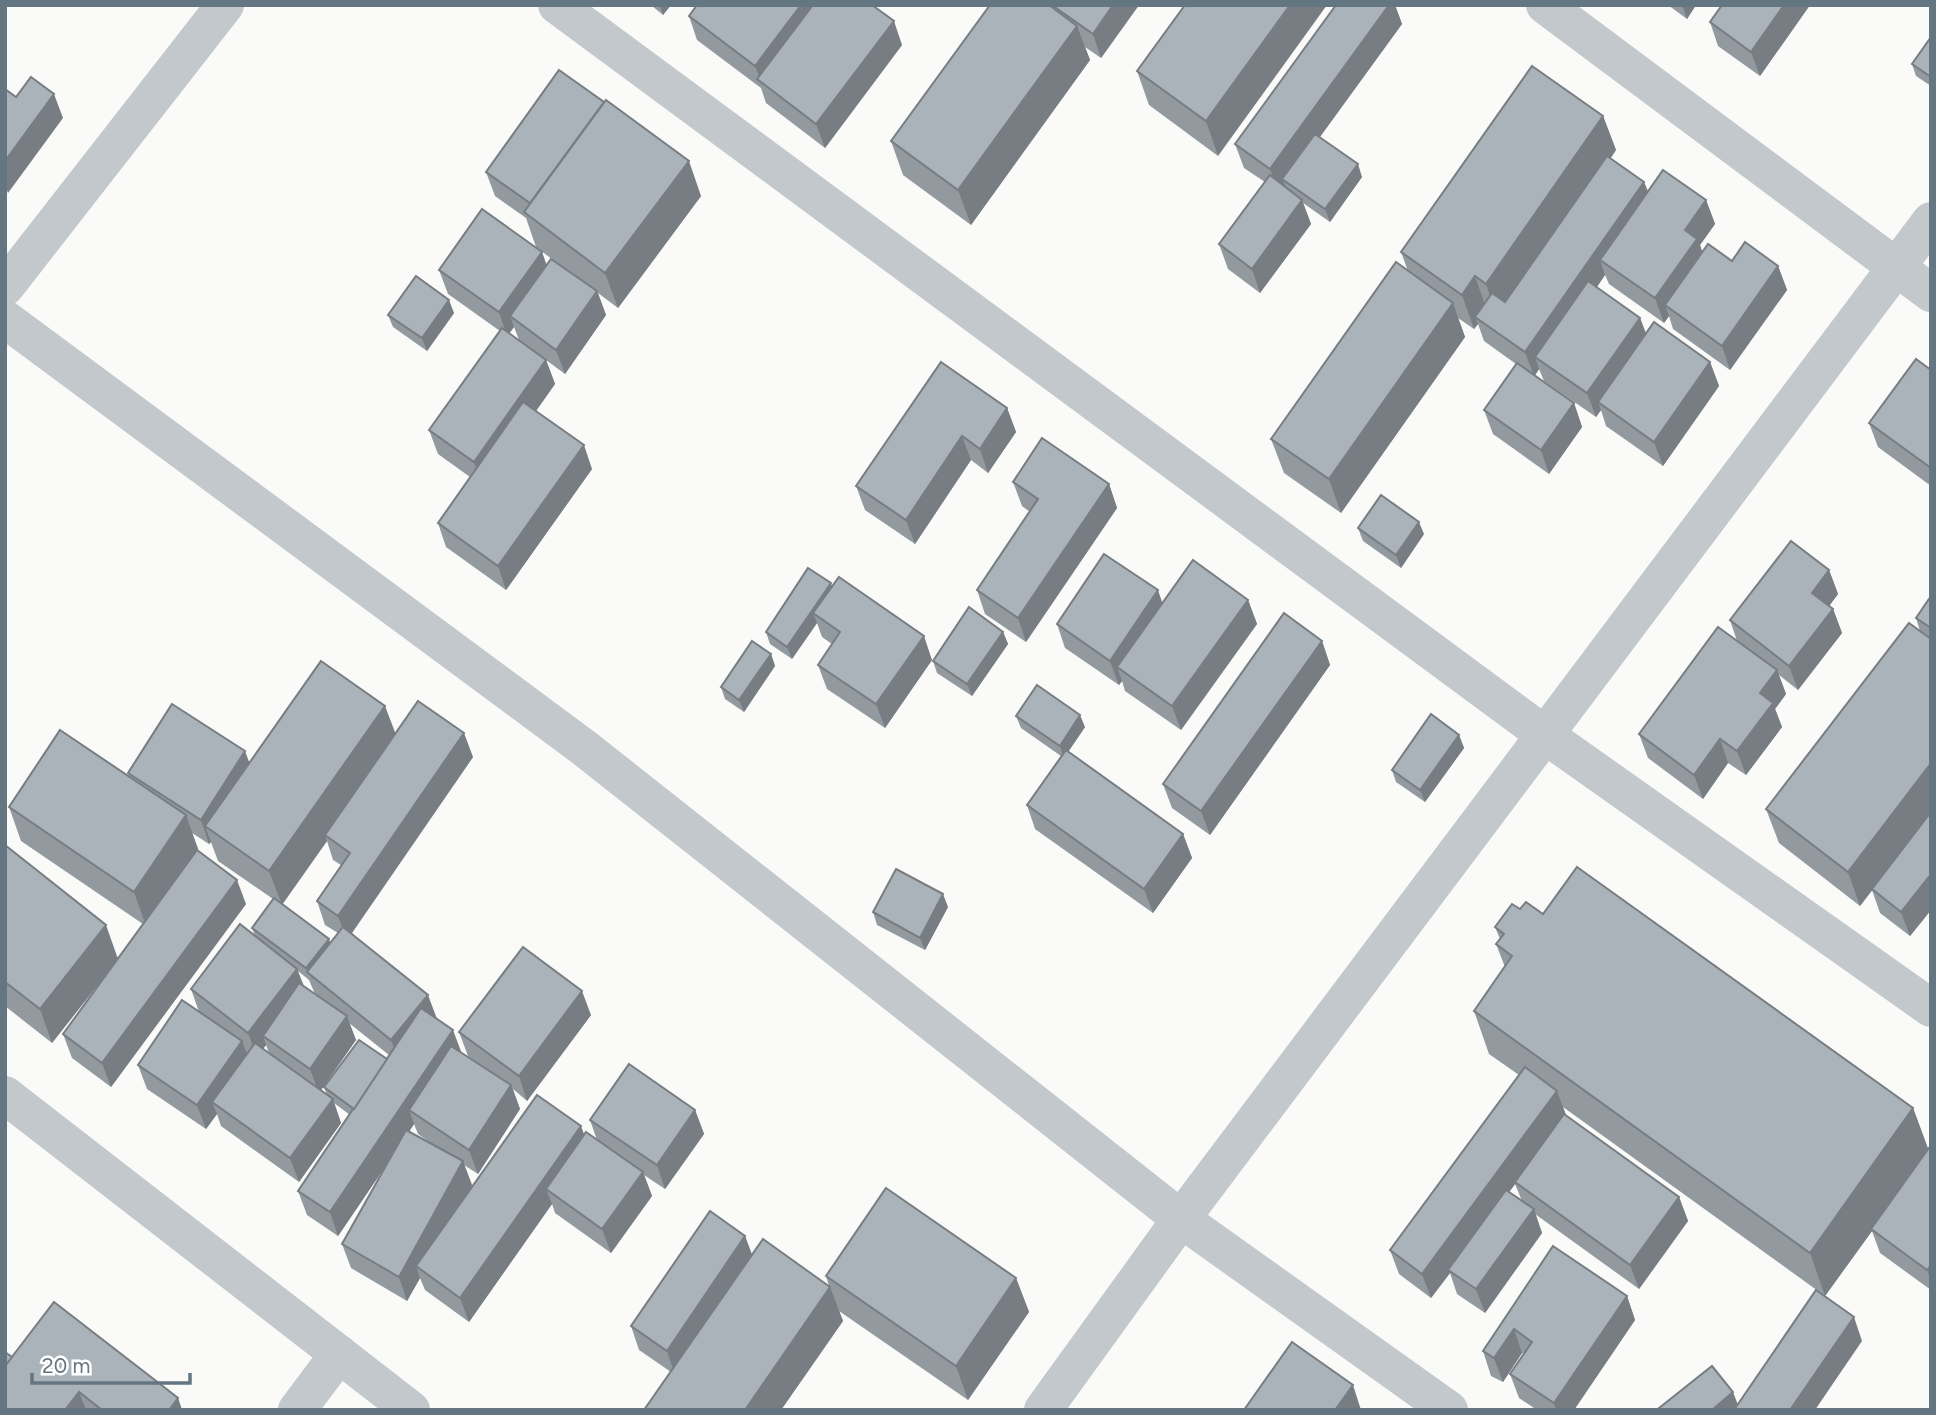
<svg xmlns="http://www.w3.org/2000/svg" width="1936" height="1415" viewBox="0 0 1936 1415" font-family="Figtree,sans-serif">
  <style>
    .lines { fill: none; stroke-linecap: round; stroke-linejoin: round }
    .street { stroke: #c3c8cc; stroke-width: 38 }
    .wall { fill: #929a9f; fill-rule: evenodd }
    .shaded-wall { fill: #777d82 }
    .building { fill: #aab3b9; stroke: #777d82; stroke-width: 2 }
  </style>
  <rect width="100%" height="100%" fill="#fafaf8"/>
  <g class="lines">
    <g class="street">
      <polyline points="557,5 1545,735 1931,1008"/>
      <polyline points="1545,5 1931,293"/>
      <polyline points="5,287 225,5"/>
      <polyline points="5,319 583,747 1181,1219 1449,1410"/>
      <polyline points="5,1095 411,1410"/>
      <polyline points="297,1410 339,1354"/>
      <polyline points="1043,1410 1181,1219 1931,221"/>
    </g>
  </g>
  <g class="wall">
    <polygon points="651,5 671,5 663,15"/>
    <polygon points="990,5 1139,5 1101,58 1085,47 1090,60 971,225 903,175 891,141"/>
    <polygon points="1185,5 1218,156 1149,105 1137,71"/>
    <polygon points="1336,5 1395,5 1402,24 1320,137 1362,177 1330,222 1303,203 1311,224 1260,293 1228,269 1219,244 1265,182 1244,168 1235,144"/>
    <polygon points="1668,5 1696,5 1687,19"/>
    <polygon points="1810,5 1760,76 1718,46 1710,22"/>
    <polygon points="689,16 902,45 825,148 766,103 761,88 697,40"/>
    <polygon points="1931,37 1931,86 1916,76 1912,64"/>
    <polygon points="1603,116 1616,150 1611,158 1644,182 1648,191 1706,200 1715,224 1700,245 1702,252 1732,261 1778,266 1787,290 1730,370 1673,329 1669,316 1664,323 1609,284 1605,275 1597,287 1640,318 1646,333 1710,362 1719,386 1663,466 1606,426 1601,410 1596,417 1544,381 1539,369 1535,376 1574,403 1582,427 1549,474 1493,434 1484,410 1516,364 1484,341 1478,324 1474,329 1458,318 1465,337 1341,513 1284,473 1271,439 1408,271 1401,252"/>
    <path d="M486,172L701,196L618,308L598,293L606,315L565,374L546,360L555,384L536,411L592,469L506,590L446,547L438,523L470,477L438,454L429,430L500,331L448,294L439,270L542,252L547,266L569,272L536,247L526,218L495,196ZM514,327L519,340L509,334Z"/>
    <polygon points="454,313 427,351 393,327 388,315"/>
    <polygon points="1931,370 1931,486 1878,447 1869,423"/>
    <polygon points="1007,408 1016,432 988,473 971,460 915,544 865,510 856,486"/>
    <polygon points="1013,482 1109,484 1117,508 1026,642 985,614 977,590 1030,512 1022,506"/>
    <polygon points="1358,528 1424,534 1401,568 1363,541"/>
    <polygon points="1829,570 1838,594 1829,606 1833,609 1842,633 1798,690 1779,675 1786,694 1775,709 1782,727 1746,775 1728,763 1703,799 1648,758 1639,734 1737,641 1730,620"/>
    <polygon points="832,586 932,660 885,728 827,689 818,665 832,644 822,637 817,623 792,659 770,644 766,632"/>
    <polygon points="1931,596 1931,910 1910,936 1880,913 1872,890 1860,906 1779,843 1766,809 1920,631 1916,618"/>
    <polygon points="1248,600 1257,624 1181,730 1125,691 1122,681 1119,685 1065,648 1057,624 1162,603"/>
    <polygon points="1003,632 1008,644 972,696 937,673 933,661"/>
    <polygon points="1322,641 1330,665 1210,835 1172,808 1163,784"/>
    <polygon points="771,654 775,666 744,712 725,699 721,687"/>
    <polygon points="1016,716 1085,727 1068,752 1183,834 1192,858 1153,913 1035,829 1027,805 1061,756 1021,728"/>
    <path d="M395,734L473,757L352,933L437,1019L461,1053L480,1065L468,1056L459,1032L591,1015L527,1101L513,1089L520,1109L478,1174L464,1165L472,1185L467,1194L584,1134L597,1140L590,1120L695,1110L704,1134L665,1189L644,1175L652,1196L611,1253L555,1213L552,1204L469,1322L425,1290L420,1278L407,1301L351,1268L342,1244L385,1167L338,1236L307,1215L298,1191L350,1115L334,1103L341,1123L299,1182L221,1126L217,1114L206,1129L147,1089L138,1065L199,1012L191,989L255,936L252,928L273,899L218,861L211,842L209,844L192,833L198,849L197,851L246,904L111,1087L72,1058L63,1034L105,976L52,1043L5,1006V845L118,958L143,924L21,841L9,807L129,776L128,773L250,763ZM327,841L333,860L341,865L317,901L325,925L338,933L330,943L282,904ZM298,971L309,980L315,994L304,986ZM349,1023L389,1055L387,1059L324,1087L327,1095L321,1090L356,1040ZM266,1045L269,1053L263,1049ZM414,1124L418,1134L438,1148L409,1132Z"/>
    <polygon points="1459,735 1464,748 1425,802 1396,782 1392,770"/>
    <polygon points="948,907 925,950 877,925 873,912"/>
    <path d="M1520,909L1543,914L1913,1108L1928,1149L1931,1145V1290L1880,1253L1872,1231L1825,1296L1563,1107L1566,1115L1679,1197L1688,1221L1639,1289L1535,1214L1542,1233L1485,1313L1457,1294L1450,1273L1431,1298L1399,1274L1390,1250L1519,1075L1489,1054L1474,1011L1505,967L1496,944L1500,939L1495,927ZM1515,1184L1522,1201L1509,1192Z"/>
    <polygon points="745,1236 752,1255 829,1286 826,1276 1016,1278 1029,1312 968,1400 839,1311 843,1321 781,1410 644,1410 671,1372 639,1350 631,1326"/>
    <polygon points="1553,1246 1627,1296 1635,1320 1574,1410 1537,1410 1519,1398 1510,1374 1524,1354 1522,1353 1503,1382 1491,1376 1483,1351"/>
    <polygon points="12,1357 178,1398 182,1410 5,1410"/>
  </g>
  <g class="shaded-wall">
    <polygon points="660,5 671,5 663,15"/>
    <polygon points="801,5 828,5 761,82 755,66"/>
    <polygon points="1113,5 1139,5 1101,58 1093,34"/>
    <polygon points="1290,5 1327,5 1218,156 1206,121"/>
    <polygon points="1389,5 1395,5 1402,24 1287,182 1282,179 1285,185 1279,193 1270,169"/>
    <polygon points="1682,5 1696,5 1687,19"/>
    <polygon points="1784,5 1810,5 1760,76 1751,52"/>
    <polygon points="894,21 902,45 825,148 816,124"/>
    <polygon points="1077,26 1090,60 971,225 958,190"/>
    <polygon points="54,94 63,118 8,193 5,185 5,161"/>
    <polygon points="1603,116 1616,150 1498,318 1486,284"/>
    <polygon points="689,161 701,196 618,308 605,273"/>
    <polygon points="1358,164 1362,177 1330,222 1325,209"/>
    <polygon points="1644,182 1653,206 1600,260 1605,275 1544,363 1535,357 1539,369 1534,376 1525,352"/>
    <polygon points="1302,200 1311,224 1260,293 1252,269"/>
    <polygon points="1706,200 1715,224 1700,245 1706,263 1665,305 1669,316 1664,323 1655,298 1685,230"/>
    <polygon points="542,252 550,276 510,316 514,327 507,336 499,312"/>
    <polygon points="1778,266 1787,290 1730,370 1722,346"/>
    <polygon points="1475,276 1487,311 1475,317 1478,324 1474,329 1462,295"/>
    <polygon points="597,291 606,315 565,374 556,350"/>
    <polygon points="449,300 454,313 427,351 422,338"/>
    <polygon points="1453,303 1465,337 1341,513 1329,479"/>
    <polygon points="1640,318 1649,342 1598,402 1601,410 1596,417 1587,393"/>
    <polygon points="546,360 555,384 483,486 474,462"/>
    <polygon points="1710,362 1719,386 1663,466 1654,442"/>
    <polygon points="1574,403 1582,427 1549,474 1541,450"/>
    <polygon points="1007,408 1016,432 988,473 980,449"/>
    <polygon points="962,436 971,460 915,544 906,520"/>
    <polygon points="584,445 592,469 506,590 498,566"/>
    <polygon points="1109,484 1117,508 1026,642 1018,618"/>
    <polygon points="1419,522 1424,534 1401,568 1396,555"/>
    <polygon points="1829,570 1838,594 1821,617 1812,593"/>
    <polygon points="831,583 835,596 813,613 817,623 792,659 787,647"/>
    <polygon points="1158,590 1166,614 1117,667 1122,681 1119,685 1110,661"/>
    <polygon points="1248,600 1257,624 1181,730 1172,706"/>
    <polygon points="1833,609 1842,633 1798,690 1789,666"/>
    <polygon points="1003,632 1008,644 972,696 967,684"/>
    <polygon points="924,636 932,660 885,728 876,704"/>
    <polygon points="1322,641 1330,665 1210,835 1201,811"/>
    <polygon points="771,654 775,666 744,712 739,700"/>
    <polygon points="1777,670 1786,694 1775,709 1782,727 1746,775 1737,751 1760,693"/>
    <polygon points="385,706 398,740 325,835 327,841 282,905 269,871"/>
    <polygon points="1080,715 1085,727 1064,758 1060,746"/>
    <polygon points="464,733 473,757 347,940 338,916"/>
    <polygon points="1459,735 1464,748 1425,802 1420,790"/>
    <polygon points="1720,739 1728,763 1703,799 1694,775"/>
    <polygon points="245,751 254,775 205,826 211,842 209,844 201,820"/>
    <polygon points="1931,763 1931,814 1860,906 1848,872"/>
    <polygon points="186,815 198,849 146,926 134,892"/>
    <polygon points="1183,834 1192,858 1153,913 1144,889"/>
    <polygon points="1931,874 1931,910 1910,936 1901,912"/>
    <polygon points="237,880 246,904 111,1087 102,1063"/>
    <polygon points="943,894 948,907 925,950 920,938"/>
    <polygon points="106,925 118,959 52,1043 40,1009"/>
    <polygon points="329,939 333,951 308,972 306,968"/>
    <polygon points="297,969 306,993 263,1036 266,1045 257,1057 248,1033"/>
    <polygon points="582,991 591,1015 527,1101 519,1076"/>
    <polygon points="428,995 437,1019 400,1064 391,1040"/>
    <polygon points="347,1016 356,1040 319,1093 310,1069"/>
    <polygon points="453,1030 462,1054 409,1110 414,1124 338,1236 330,1212"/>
    <polygon points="242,1041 251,1065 212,1102 217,1114 206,1129 197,1105"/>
    <polygon points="511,1085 520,1109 478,1174 469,1150"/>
    <polygon points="1557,1091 1566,1115 1451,1271 1448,1270 1450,1273 1431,1298 1422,1274"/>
    <polygon points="333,1099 341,1123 299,1182 290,1158"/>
    <polygon points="1913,1108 1929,1151 1871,1229 1872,1231 1825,1296 1810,1253"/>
    <polygon points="695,1110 704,1134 665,1189 657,1165"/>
    <polygon points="581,1126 590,1150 546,1189 552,1204 469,1322 460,1298"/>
    <polygon points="463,1161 472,1185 423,1272 416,1266 420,1278 407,1301 399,1277"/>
    <polygon points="643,1172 652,1196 611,1253 602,1229"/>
    <polygon points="1679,1197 1688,1221 1639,1289 1630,1265"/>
    <polygon points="1534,1209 1542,1233 1485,1313 1476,1289"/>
    <polygon points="745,1236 754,1260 675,1375 667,1351"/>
    <polygon points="1931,1265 1931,1280 1927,1270"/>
    <polygon points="1016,1278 1029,1312 968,1400 956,1366"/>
    <polygon points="830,1287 843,1321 781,1410 745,1410"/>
    <polygon points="1627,1296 1635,1320 1574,1410 1556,1410 1554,1403"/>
    <polygon points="1854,1317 1862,1341 1815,1410 1790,1410"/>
    <polygon points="1514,1329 1522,1353 1503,1382 1494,1358"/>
    <polygon points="1353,1385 1361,1410 1335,1410"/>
    <polygon points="79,1392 86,1410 65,1410"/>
    <polygon points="1733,1392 1738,1405 1732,1410 1712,1410"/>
    <polygon points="178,1398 182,1410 169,1410"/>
  </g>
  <g class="building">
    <polygon points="697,5 801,5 755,66 689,16"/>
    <polygon points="813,5 872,5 894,21 816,124 757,79"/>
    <polygon points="990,5 1049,5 1077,26 958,190 891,141"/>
    <polygon points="1052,5 1113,5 1093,34"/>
    <polygon points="1185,5 1290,5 1206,121 1137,71"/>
    <polygon points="1336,5 1389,5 1270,169 1235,144"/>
    <polygon points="1722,5 1784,5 1751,52 1710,22"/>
    <polygon points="1931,37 1931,77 1912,64"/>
    <polygon points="1532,66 1603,116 1486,284 1475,276 1462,295 1401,252"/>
    <polygon points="559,70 604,102 530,203 486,172"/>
    <polygon points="31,77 54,94 5,161 5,89 16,97"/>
    <polygon points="606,100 689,161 605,273 524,212"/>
    <polygon points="1315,134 1358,164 1325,209 1282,179"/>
    <polygon points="1607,156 1644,182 1525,352 1475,317 1492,293 1505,302"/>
    <polygon points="1663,170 1706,200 1685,230 1697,239 1655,298 1600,260"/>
    <polygon points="1270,175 1302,200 1252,269 1219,244"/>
    <polygon points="482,209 542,252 499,312 439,270"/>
    <polygon points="1745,242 1778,266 1722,346 1665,305 1708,244 1732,261"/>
    <polygon points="551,259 597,291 556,350 510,316"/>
    <polygon points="1396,262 1453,303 1329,479 1271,439"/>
    <polygon points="416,276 449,300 422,338 388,315"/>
    <polygon points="1588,281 1640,318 1587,393 1535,357"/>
    <polygon points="1654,322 1710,362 1654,442 1598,402"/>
    <polygon points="502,328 546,360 474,462 429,430"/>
    <polygon points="1916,359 1931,370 1931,468 1869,423"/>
    <polygon points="941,362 1007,408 980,449 962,436 906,520 856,486"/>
    <polygon points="1517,363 1574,403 1541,450 1484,410"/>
    <polygon points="523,402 584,445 498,566 438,523"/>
    <polygon points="1042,438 1109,484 1018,618 977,590 1038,499 1013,482"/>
    <polygon points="1381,495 1419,522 1396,555 1358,528"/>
    <polygon points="1791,541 1829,570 1812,593 1833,609 1789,666 1730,620"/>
    <polygon points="1104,554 1158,590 1110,661 1057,624"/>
    <polygon points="1193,560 1248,600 1172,706 1117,667"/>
    <polygon points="808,568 831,583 787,647 766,632"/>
    <polygon points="839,577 924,636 876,704 818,665 840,632 813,613"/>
    <polygon points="1931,596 1931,628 1916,618"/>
    <polygon points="969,607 1003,632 967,684 933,661"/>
    <polygon points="1284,613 1322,641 1201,811 1163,784"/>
    <polygon points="1909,623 1931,639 1931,763 1848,872 1766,809"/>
    <polygon points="1718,627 1777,670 1760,693 1773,703 1737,751 1720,739 1694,775 1639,734"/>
    <polygon points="752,641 771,654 739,700 721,687"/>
    <polygon points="321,661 385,706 269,871 205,826"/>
    <polygon points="1037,685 1080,715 1060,746 1016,716"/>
    <polygon points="418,701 464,733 338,916 317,901 350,853 325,835"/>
    <polygon points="172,704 245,751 201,820 128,773"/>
    <polygon points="1431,714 1459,735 1420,790 1392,770"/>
    <polygon points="60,730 186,815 134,892 9,807"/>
    <polygon points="1066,750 1183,834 1144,889 1027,805"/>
    <polygon points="1931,812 1931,874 1901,912 1872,889"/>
    <polygon points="5,845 106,925 40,1009 5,982"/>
    <polygon points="197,850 237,880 102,1063 63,1034"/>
    <polygon points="1577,867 1913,1108 1810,1253 1474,1011 1512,956 1496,944 1504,934 1495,927 1512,904 1520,909 1526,902 1543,914"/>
    <polygon points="896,869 943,894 920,938 873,912"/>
    <polygon points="274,898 329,939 306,968 252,928"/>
    <polygon points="240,924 297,969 248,1033 191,989"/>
    <polygon points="343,927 428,995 391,1040 307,972"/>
    <polygon points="523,947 582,991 519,1076 459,1032"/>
    <polygon points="299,983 347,1016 310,1069 263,1036"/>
    <polygon points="182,1000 242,1041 197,1105 138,1065"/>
    <polygon points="421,1008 453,1030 330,1212 298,1191"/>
    <polygon points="359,1040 387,1059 354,1109 324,1087"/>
    <polygon points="255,1043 333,1099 290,1158 212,1102"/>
    <polygon points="451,1046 511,1085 469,1150 409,1110"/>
    <polygon points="629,1064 695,1110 657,1165 590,1120"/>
    <polygon points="1525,1067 1557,1091 1422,1274 1390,1250"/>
    <polygon points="537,1095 581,1126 460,1298 416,1266"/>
    <polygon points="1564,1114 1679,1197 1630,1265 1515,1182"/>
    <polygon points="406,1130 463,1161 399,1277 342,1244"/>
    <polygon points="586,1132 643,1172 602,1229 546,1189"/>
    <polygon points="1931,1145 1931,1265 1927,1270 1871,1229"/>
    <polygon points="886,1188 1016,1278 956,1366 826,1276"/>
    <polygon points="1506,1190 1534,1209 1476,1289 1448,1270"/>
    <polygon points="710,1211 745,1236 667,1351 631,1326"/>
    <polygon points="763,1239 830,1287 745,1410 644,1410"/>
    <polygon points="1553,1246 1627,1296 1554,1403 1510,1374 1532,1342 1514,1329 1494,1358 1483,1351"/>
    <polygon points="1816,1290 1854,1317 1790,1410 1734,1410"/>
    <polygon points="54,1302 178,1398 169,1410 102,1410 79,1392 65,1410 5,1410 5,1366"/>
    <polygon points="1292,1342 1353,1385 1335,1410 1244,1410"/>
    <polygon points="5,1352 12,1357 5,1366"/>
    <polygon points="1712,1366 1733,1392 1712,1410 1661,1410 1659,1408"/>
  </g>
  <rect width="1936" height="1415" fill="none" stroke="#657683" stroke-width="14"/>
  <path d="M32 1373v10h158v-10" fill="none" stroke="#657683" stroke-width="3.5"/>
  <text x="42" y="1373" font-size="21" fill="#657683" stroke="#ffffff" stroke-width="5" paint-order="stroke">20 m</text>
</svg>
